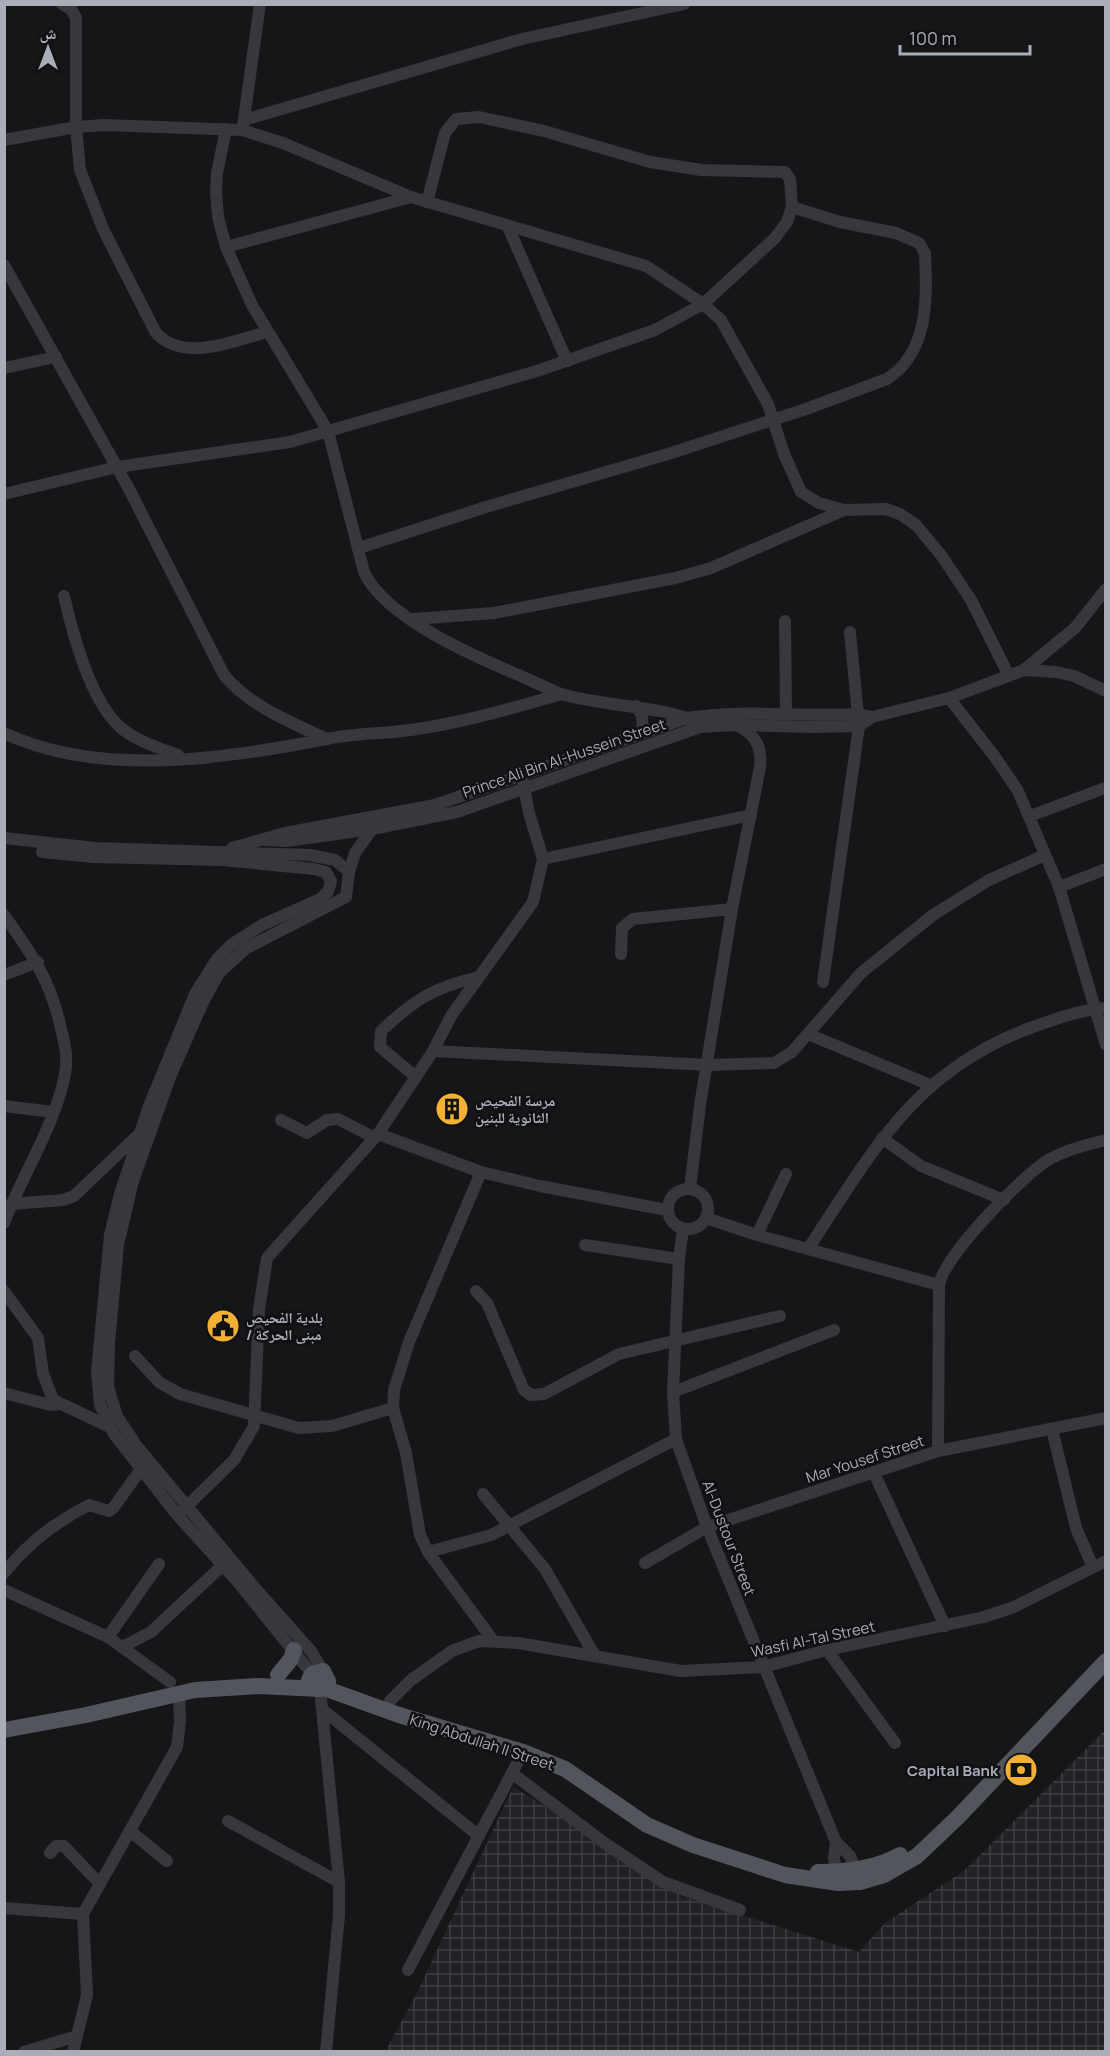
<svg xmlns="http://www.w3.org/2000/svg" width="1110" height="2056" viewBox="0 0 1110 2056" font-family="Manrope,'Noto Naskh Arabic',sans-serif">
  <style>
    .industrial { fill: url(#industrial-grid) }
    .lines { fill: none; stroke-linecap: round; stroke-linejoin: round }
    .minor { stroke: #37383d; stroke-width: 12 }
    .major { stroke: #53555c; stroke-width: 16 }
    .labels { text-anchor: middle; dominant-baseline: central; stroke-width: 5; stroke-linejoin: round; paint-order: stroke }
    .street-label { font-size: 15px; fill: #a8adb8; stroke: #111113 }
    .poi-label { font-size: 15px; font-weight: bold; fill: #a8adb8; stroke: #111113; text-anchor: start }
  </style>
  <defs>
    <pattern id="industrial-grid" width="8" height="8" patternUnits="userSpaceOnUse" patternTransform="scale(1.5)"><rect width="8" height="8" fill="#222225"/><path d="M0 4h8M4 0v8" fill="none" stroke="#3f3f43"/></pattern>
  </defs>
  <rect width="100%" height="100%" fill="#161618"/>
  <polygon class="industrial" points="1105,1730 1105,2051 385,2052 416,1995 513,1787 644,1866 681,1896 859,1952 885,1923 965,1870"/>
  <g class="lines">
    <g class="minor">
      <path d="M62,4L71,9L76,18V127L80,170L103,229L156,333C184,363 234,341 267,332"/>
      <polyline points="244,120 522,39 684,4"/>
      <polyline points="243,126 260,4"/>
      <path d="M226,129L217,173L216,191L218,217L226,247L252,305L328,431L364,572C386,619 476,657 523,677C535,682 548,689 561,694C591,703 637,706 669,713L687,718L700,727"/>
      <polyline points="4,140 76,127 104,125 242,130 283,143 411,197 646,266 703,304 721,320 768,404 784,454 801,492 819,503 844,510 886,509 900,514 916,525 941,555 971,600 1009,676"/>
      <polyline points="508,227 567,361"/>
      <polyline points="226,247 411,197"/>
      <path d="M4,265L129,489L224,675C248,705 292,723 327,739"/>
      <polyline points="4,368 56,357"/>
      <polyline points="4,494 117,467 290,442 537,371 655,330 703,304 775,238 787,222 792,207 790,179 785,172 701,170 650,162 544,131 479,117 456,119 445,133 427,202"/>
      <path d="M359,548L486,507L668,454L806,409L887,379C929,352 927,299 925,253L919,243L896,233L840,222L792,207"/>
      <path d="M64,596C73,635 90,700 120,727C136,741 159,748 178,755"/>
      <polyline points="413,619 494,613 675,578 711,568 844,510"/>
      <polyline points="785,621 786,715"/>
      <polyline points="1024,670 1075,628 1106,589"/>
      <polyline points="949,698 995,757 1018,791 1059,887 1106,1045"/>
      <polyline points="636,706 642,716 643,732"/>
      <path d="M4,733C100,778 225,759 326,739C354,733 383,734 411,730C462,723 513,708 561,694"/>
      <polyline points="1030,816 1105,788"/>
      <polyline points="4,838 95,848 310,855 335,860 349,872 346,897 245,949 219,973 203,1002 170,1077 133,1181 118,1245 109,1344 108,1387 117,1416 136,1445 255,1588 311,1651 323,1671"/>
      <polyline points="265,840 287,841 372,829 457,812 700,727 736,725 812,727 859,726 872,717 949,698 1024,670 1056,672 1074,676 1106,691"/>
      <path d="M232,848L285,833L435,805L687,718C743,709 801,717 859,714L872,717"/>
      <polyline points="42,852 94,857 222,860 314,869 326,872 331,881 328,892 320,899 262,925 232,944 217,959 195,994 149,1106 120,1194 110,1235 97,1372 100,1405 114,1434 178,1516 237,1581 312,1674"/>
      <polyline points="543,859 751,815"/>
      <polyline points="349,872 355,853 372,829"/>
      <polyline points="1059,887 1106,869"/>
      <path d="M4,915C32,954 51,981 61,1029C65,1044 68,1058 65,1074C55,1126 23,1173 4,1223"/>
      <polyline points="621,954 622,928 633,919 732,909"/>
      <polyline points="4,975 38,962"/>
      <polyline points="823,982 859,726 850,632"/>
      <polyline points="808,1034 930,1085"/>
      <polyline points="433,1051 709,1065 774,1063 792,1052 861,973 933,915 989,880 1045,855"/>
      <path d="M416,1077L380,1047L381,1031C414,1000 434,987 479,977"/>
      <polyline points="4,1106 53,1112"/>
      <polyline points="281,1120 307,1133 327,1120 338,1119 375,1138"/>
      <polyline points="378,1134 481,1172 540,1186 667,1210"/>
      <polyline points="882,1138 921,1166 1004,1200"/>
      <polyline points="481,1172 409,1342 394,1390 393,1408 406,1453 420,1535 428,1552 492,1639"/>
      <circle cx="688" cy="1209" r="20"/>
      <path d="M690,1189L700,1105L732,909L760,767C762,747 756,735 738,726"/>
      <polyline points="11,1204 63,1200 74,1196 137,1136"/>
      <polyline points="706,1218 757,1235 939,1285"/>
      <polyline points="683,1229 679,1259 673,1392 676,1439 707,1527 836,1842 834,1858 837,1877"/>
      <polyline points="757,1235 786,1174"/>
      <polyline points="585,1245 679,1259"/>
      <path d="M808,1249C872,1152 914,1071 1030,1028C1055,1019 1079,1010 1106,1008"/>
      <polyline points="4,1291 38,1338 43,1374 53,1400 110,1427"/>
      <polyline points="476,1291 487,1303 524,1390 531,1395 544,1394 619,1354 780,1316"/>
      <polyline points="135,1356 159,1382 180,1394 299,1428 332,1426 393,1408"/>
      <polyline points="673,1392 834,1330"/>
      <polyline points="4,1393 50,1405 59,1404"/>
      <polyline points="1052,1429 1076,1528 1093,1567"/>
      <path d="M938,1451L939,1285C945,1255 1021,1177 1048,1160C1066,1150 1085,1145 1106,1140"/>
      <polyline points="874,1473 945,1626"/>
      <polyline points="483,1494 545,1569 595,1656"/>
      <polyline points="183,1510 234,1460 254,1426 259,1309 267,1258 378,1134 433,1051 451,1016 533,902 543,859 529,813 522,776"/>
      <polyline points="428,1552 491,1535 676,1439"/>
      <polyline points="645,1563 707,1527 938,1451 1106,1418"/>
      <path d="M4,1573C27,1544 55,1522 89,1505L109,1511L114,1507L141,1469"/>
      <polyline points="4,1590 108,1637 170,1682"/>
      <polyline points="108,1637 159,1564"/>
      <polyline points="122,1647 151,1632 223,1565"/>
      <polyline points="827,1650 895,1743"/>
      <polyline points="320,1689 339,1882 339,1915 326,2052"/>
      <polyline points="390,1701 411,1680 452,1651 479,1641 518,1643 681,1671 763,1667 827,1650 984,1617 1014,1607 1106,1561"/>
      <polyline points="323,1710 479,1836"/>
      <polyline points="513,1774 606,1844 663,1882 740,1910"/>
      <polyline points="228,1821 339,1882"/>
      <polyline points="130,1831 167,1861"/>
      <polyline points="836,1842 850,1856 858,1875"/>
      <polyline points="50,1853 56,1846 64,1846 99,1883"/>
      <polyline points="4,1908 83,1914"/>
      <polyline points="408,1970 523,1752"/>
      <polyline points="24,2052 77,2036"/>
      <polyline points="73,2052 87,1995 83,1914 177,1747 180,1722 179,1692"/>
    </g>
    <g class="major">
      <polyline points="278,1675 291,1659 294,1650"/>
      <polyline points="324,1688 399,1715 523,1752 565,1769 647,1825 693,1845 785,1875 838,1883 860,1882 884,1875 917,1856 958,1817 1106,1661"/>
      <polyline points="4,1730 86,1715 195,1690 258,1686 320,1689 328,1681 323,1671 312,1674 309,1680 313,1687"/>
      <path d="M818,1872C846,1872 876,1869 900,1855"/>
    </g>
  </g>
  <defs>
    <symbol id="building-disc" viewBox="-11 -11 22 22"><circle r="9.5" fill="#f2b134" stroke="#111113"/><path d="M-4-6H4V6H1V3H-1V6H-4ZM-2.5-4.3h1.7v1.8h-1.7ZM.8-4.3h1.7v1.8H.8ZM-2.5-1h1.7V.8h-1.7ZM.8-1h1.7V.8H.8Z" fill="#111"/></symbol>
    <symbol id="civic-disc" viewBox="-11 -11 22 22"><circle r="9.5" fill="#f2b134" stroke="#111113"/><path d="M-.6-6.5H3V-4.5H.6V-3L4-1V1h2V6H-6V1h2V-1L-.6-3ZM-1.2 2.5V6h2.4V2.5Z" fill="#111"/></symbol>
    <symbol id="bank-disc" viewBox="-11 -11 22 22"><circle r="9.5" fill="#f2b134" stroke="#111113"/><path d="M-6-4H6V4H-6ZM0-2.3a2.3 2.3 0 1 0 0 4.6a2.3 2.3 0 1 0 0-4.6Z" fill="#111"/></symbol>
  </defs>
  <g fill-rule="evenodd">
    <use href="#building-disc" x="433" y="1090" width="38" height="38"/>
    <use href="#civic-disc" x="204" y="1307" width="38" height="38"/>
    <use href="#bank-disc" x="1002" y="1751" width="38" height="38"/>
  </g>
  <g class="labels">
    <g class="street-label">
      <text transform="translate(564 758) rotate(-19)">Prince Ali Bin Al-Hussein Street</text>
      <text transform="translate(865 1459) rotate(-18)">Mar Yousef Street</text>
      <text transform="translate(729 1538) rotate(69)">Al-Dustour Street</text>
      <text transform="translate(813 1639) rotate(-12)">Wasfi Al-Tal Street</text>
      <text transform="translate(482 1742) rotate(18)">King Abdullah II Street</text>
    </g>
    <g class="poi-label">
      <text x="475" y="1100">مرسة الفحيص<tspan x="475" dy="17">الثانوية للبنين</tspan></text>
      <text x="246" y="1317">بلدية الفحيص<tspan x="246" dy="17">/ مبنى الحركة</tspan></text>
      <text x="998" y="1770" text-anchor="end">Capital Bank</text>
    </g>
  </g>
  <rect width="1110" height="2056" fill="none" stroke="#a8adb8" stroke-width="12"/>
  <g transform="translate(48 48)" stroke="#111113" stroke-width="4.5" paint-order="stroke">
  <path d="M0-4.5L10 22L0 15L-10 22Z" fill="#a8adb8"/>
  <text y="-9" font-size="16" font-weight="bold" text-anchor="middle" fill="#a8adb8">ش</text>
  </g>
  <path d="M900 45v9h130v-9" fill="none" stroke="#a8adb8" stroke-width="3"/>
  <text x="909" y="45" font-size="18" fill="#a8adb8" stroke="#111113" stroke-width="4.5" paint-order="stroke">100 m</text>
</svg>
